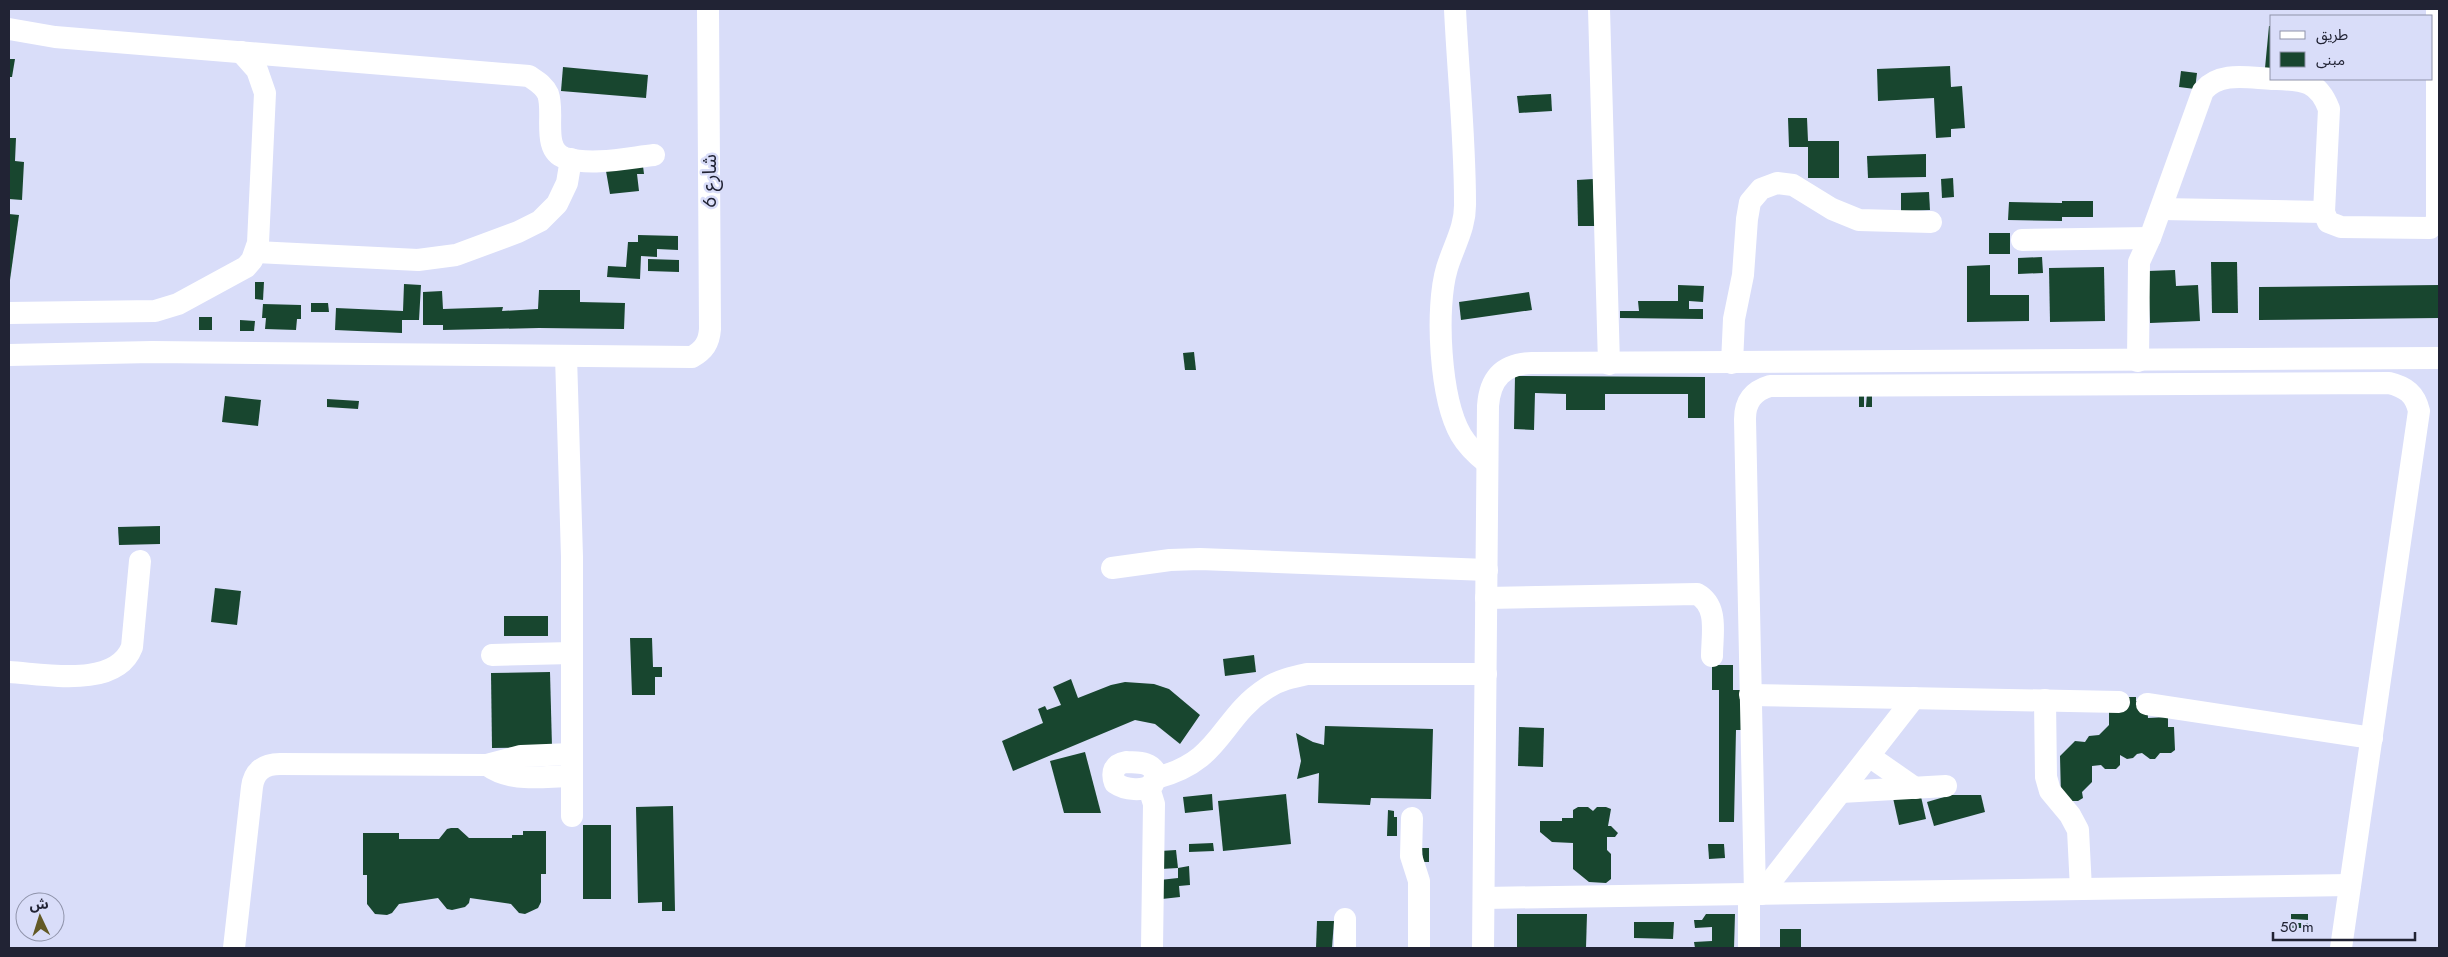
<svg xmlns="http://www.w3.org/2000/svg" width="2448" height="957" viewBox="0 0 2448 957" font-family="Jost,'Noto Sans Arabic',sans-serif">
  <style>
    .building { fill: #18462f }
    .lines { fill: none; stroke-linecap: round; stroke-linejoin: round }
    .minor { stroke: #fff; stroke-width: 22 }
    .labels { text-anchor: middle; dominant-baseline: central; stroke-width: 5; stroke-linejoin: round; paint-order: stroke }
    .street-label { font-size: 19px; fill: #212334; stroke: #d9ddf9 }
  </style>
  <rect width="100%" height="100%" fill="#d9ddf9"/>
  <g class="building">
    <polygon points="2269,26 2272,26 2272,68 2265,68"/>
    <polygon points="9,59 15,59 12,77 9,77"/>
    <polygon points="1950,66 1951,87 1962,86 1965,128 1951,129 1951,137 1936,138 1934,98 1878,101 1877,69"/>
    <polygon points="563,67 648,75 646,98 561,91"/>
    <polygon points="2181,71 2197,73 2195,89 2179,87"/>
    <polygon points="1551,94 1552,111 1519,113 1517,96"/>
    <polygon points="1788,118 1807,118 1808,141 1839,141 1839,178 1808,178 1808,147 1789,147"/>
    <polygon points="9,138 16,138 15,161 24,162 22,200 9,199"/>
    <polygon points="1926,154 1926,177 1868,178 1867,156"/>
    <polygon points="643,166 644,174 637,174 639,191 610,194 606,171"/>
    <polygon points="1953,178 1954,197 1942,198 1941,179"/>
    <polygon points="1593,179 1595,226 1578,226 1577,180"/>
    <polygon points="1929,192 1930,210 1901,211 1901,193"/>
    <polygon points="2062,201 2093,201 2093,217 2062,217 2062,221 2008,220 2009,202 2062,203"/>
    <polygon points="9,214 19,215 10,280 9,280"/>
    <rect x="1989" y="233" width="21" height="21"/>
    <polygon points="638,235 678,236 678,250 657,249 657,257 641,256 640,279 607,277 608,266 626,267 628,242 638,242"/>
    <polygon points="2042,257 2043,273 2018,274 2018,258"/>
    <polygon points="648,259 679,260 679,272 648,271"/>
    <polygon points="2211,262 2237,262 2238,313 2212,313"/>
    <polygon points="1990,265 1990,295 2029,295 2029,321 1967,322 1967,266"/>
    <polygon points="2104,267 2105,321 2050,322 2049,268"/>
    <polygon points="2175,270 2176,286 2198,285 2200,321 2150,323 2148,271"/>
    <polygon points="255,282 264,282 263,300 255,299"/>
    <polygon points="404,284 421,285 419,320 402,320 402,333 335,330 336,308 403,311"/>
    <polygon points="1678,285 1704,286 1703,302 1689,301 1689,309 1703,309 1703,319 1620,318 1620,311 1639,311 1638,301 1678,301"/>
    <polygon points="2439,285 2439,318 2259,320 2259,287"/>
    <polygon points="539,290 580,290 580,302 625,303 624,329 539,328 443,330 443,325 423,325 423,292 442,291 443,309 503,307 502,311 538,309"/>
    <polygon points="1529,292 1532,310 1461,320 1459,302"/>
    <polygon points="311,303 328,303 329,312 311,312"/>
    <polygon points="263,304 301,305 301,319 297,319 296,330 265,329 266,318 262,318"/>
    <rect x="199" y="317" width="13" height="13"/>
    <polygon points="240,320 255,321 254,331 240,331"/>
    <polygon points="1194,352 1196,370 1185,370 1183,353"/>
    <polygon points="1515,376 1705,377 1705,418 1688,418 1688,394 1605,394 1605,410 1566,410 1566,394 1535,393 1534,430 1514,429"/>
    <rect x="1859" y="393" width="5" height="14"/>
    <polygon points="1867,393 1872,393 1872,407 1866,407"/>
    <polygon points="225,396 261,400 258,426 222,422"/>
    <polygon points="327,399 359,401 358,409 327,407"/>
    <polygon points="160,526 160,544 119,545 118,527"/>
    <polygon points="215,588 241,591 237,625 211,622"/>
    <rect x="504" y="616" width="44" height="20"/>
    <polygon points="630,638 652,638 653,667 662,667 662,677 655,677 655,695 632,695"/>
    <polygon points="1254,655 1256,672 1225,676 1223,659"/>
    <polygon points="1712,665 1733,665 1733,690 1743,690 1742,730 1736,730 1734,822 1719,822 1719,690 1712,690"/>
    <polygon points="550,672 552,747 492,748 491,673"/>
    <polygon points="1071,679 1078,698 1111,685 1125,682 1154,684 1169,689 1200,715 1180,744 1155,724 1135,720 1013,771 1002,741 1043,723 1038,709 1045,706 1047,710 1061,705 1053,687"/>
    <polygon points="2119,697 2136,697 2136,701 2145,701 2147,703 2148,718 2168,717 2168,727 2174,727 2175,750 2171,753 2160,753 2155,759 2150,759 2142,753 2137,754 2133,758 2127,759 2120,755 2120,765 2116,769 2105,769 2101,765 2092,766 2092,782 2082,792 2083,798 2078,801 2066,801 2061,796 2060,756 2075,741 2085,742 2089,736 2099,735 2109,725 2109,706"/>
    <polygon points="1325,726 1433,729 1431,799 1371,798 1370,805 1318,803 1319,773 1297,779 1301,761 1296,733 1313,742 1324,745"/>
    <polygon points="1519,727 1544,728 1543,767 1518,766"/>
    <polygon points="1085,752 1101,813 1064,813 1050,761"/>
    <polygon points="1920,792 1926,819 1899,825 1893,798"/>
    <polygon points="1212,794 1213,810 1185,813 1183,797"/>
    <polygon points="1286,794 1291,844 1223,851 1218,801"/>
    <polygon points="1951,795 1981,795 1985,812 1934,826 1927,802"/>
    <polygon points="673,806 675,911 662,911 662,902 638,903 636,807"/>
    <polygon points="1578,807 1588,807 1593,811 1597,807 1606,807 1611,809 1608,826 1611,826 1618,833 1615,837 1607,837 1607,850 1611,854 1611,879 1606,883 1589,882 1573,869 1573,843 1552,842 1540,832 1540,821 1562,821 1562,818 1573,818 1573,810"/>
    <polygon points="1388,810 1394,811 1394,817 1397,817 1397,836 1387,836"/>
    <rect x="583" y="825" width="28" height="74"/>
    <polygon points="451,828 458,828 469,838 512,838 512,835 523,835 523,831 546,831 546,874 541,874 541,902 538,908 525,914 519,913 511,904 470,898 469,903 465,907 452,910 447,909 438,898 399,904 392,913 387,915 375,914 367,904 367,875 363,875 363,833 399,833 399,839 439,839 447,829"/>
    <polygon points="1213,843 1214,851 1189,852 1189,844"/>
    <polygon points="1708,844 1724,844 1725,858 1709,859"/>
    <polygon points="1422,848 1429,848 1429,862 1423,862"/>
    <polygon points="1176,850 1178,868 1161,869 1160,851"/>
    <polygon points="1189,866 1190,885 1179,886 1180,897 1162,899 1160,880 1178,878 1178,868"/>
    <polygon points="1517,914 1587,914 1586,948 1517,948"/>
    <polygon points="1706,914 1735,914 1734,948 1695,948 1694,942 1712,941 1712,927 1695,928 1694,920 1702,920"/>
    <polygon points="2291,914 2308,914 2308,920 2291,919"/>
    <polygon points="1317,921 1334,921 1332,948 1316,948"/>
    <polygon points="1634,922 1674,922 1673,939 1634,938"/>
    <rect x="2291" y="923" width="17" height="5"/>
    <rect x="1780" y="929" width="21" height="19"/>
  </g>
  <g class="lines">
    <g class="minor">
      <path d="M1455,9C1458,73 1465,138 1465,202C1466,227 1454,245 1447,268C1435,308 1440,399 1461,435C1468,447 1477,455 1487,463"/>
      <polyline points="1599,9 1609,364"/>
      <path d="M9,29L55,37L529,76C536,81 544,85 548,94C555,113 541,150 565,158C592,166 627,158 654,155"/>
      <path d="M2275,79C2303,80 2318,80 2329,109L2324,212L2328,222L2341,227L2430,228L2436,222L2437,218V9"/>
      <polyline points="2161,209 2324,212"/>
      <polyline points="2022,240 2150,238"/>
      <polyline points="256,252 418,260 456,255 518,232 540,221 557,204 567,183 571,159"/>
      <polyline points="9,313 155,311 178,304 246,267 252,260 258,243 265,93 257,70 241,52"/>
      <path d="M9,355L152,352L692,357C704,350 709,343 710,329L708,9"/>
      <polyline points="566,356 572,557 572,816"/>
      <path d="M2138,361L2139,262L2150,238L2203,91C2220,71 2248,78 2272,79"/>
      <polyline points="1732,363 1734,319 1743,275 1747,219 1750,202 1761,189 1777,183 1793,185 1832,209 1859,220 1931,222"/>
      <polyline points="1112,568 1170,560 1200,559 1487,570"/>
      <path d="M1486,598L1697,594C1719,606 1712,634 1712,656"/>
      <polyline points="492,655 572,653"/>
      <path d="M9,672C45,674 116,689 132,647L140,561"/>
      <polyline points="1750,695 2119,702"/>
      <polyline points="2045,700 2046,777 2050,791 2070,815 2078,830 2081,889"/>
      <polyline points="2147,704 2372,738"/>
      <polyline points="1869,756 1915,788"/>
      <path d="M1126,762C1138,763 1150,761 1156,773L1153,784C1144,792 1125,790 1115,783C1111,772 1114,764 1126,762Z"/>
      <path d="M487,765C511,783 543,776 572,776"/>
      <path d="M1156,778C1223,761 1219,719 1267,688C1279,680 1293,677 1307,674H1486"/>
      <polyline points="1149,788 1154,804 1152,948"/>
      <polyline points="1841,792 1946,786"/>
      <polyline points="1412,818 1411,856 1419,881 1419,948"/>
      <polyline points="1749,894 1749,948"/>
      <path d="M1755,894L1745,419C1745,402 1753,391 1770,386L2389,383C2406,387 2415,394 2419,411L2341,948"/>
      <polyline points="1761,894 1914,698"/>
      <polyline points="1484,898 2350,885"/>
      <path d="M234,948L252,787C254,771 264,764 280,764L487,765L521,756L572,754"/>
      <polyline points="1345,948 1345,919"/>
      <path d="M1483,948L1488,406C1490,378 1504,364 1532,363L2439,358"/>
    </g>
  </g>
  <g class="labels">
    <g class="street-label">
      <text transform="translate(709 181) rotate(-90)">شارع 6</text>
    </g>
  </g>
  <rect width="2448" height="957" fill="none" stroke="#212334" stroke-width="20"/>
  <rect x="2270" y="15" width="162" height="65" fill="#d9ddf9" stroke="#8f93aa"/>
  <rect x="2280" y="31" width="25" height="8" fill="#ffffff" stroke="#8f93aa"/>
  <text x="2316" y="40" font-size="15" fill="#212334">طريق</text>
  <rect x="2280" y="52" width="25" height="15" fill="#18462f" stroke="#8f93aa"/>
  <text x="2316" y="65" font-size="15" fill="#212334">مبنى</text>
  <g transform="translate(40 917) rotate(356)"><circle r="24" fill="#d9ddf9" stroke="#8f93aa"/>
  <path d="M0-4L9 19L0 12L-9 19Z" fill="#625925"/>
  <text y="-8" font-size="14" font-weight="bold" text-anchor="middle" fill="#212334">ش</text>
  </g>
  <path d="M2273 932v8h142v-8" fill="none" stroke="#212334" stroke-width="2.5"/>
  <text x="2280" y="932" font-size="15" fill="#212334" stroke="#d9ddf9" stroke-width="4" paint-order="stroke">50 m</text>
</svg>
